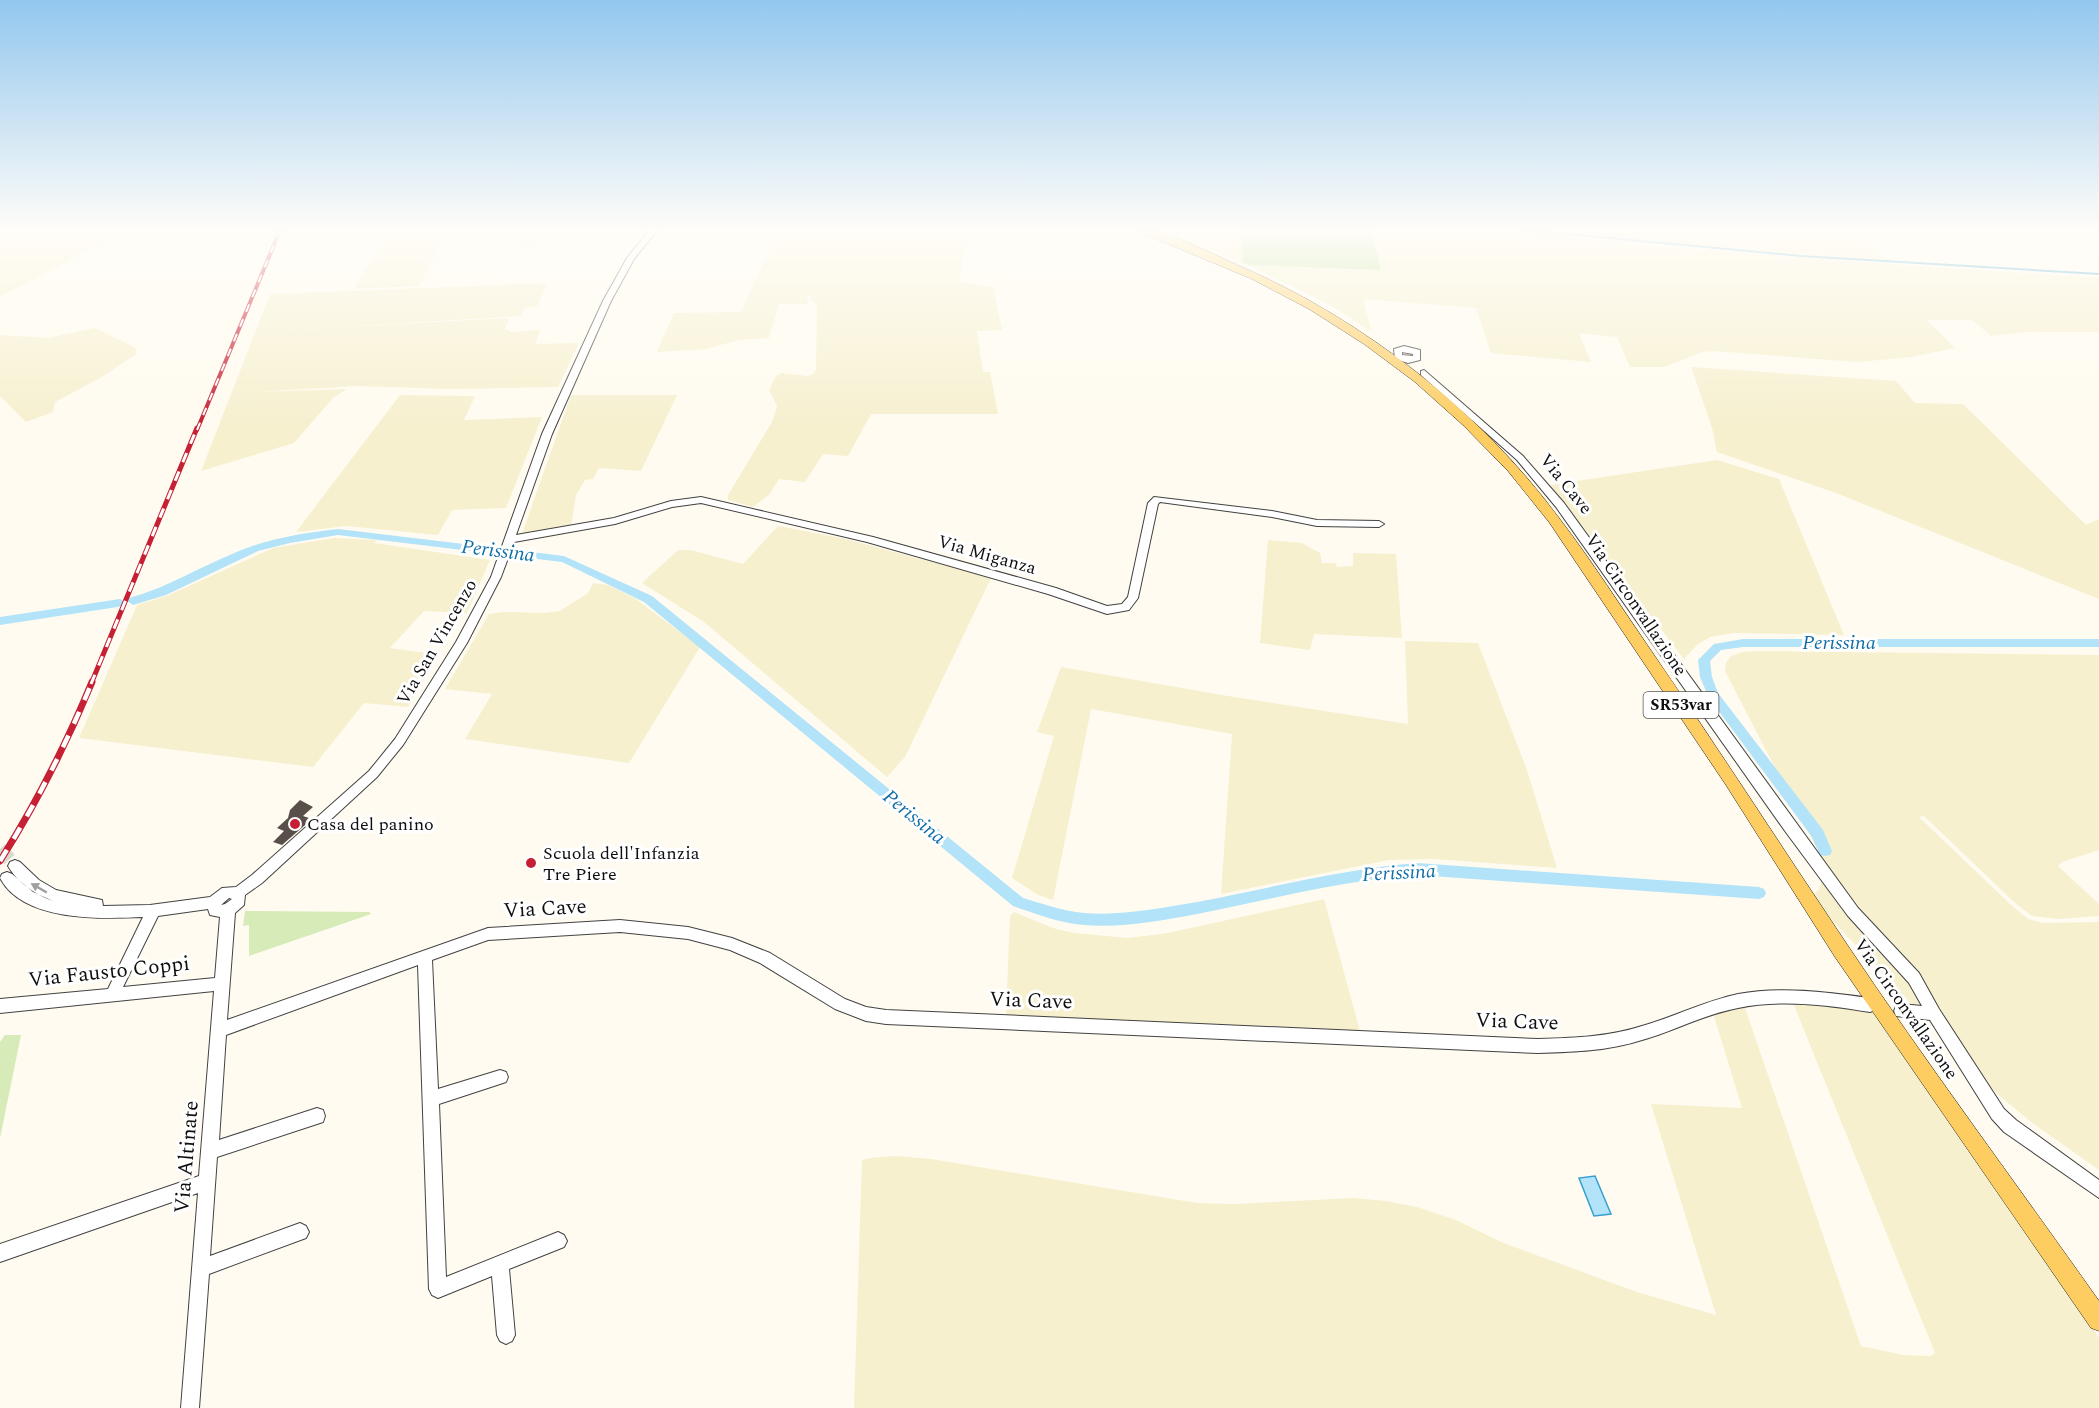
<svg xmlns="http://www.w3.org/2000/svg" width="2099" height="1408" viewBox="0 0 2099 1408" font-family="Spectral,serif">
  <style>
    .farmland { fill: #f6f0cf }
    .green { fill: #d6ebb8 }
    .forest { fill: #bbdd97 }
    .water { fill: #b3e3f9; stroke: #379fd3; stroke-width: 1.5 }
    .lines { fill: none; stroke-linecap: round; stroke-linejoin: round }
    .stream { stroke: #379fd3; stroke-width: 2 }
    .canal { fill: #b3e3f9; fill-rule: evenodd }
    .building { fill: #584f4a }
    .minor-tunnel { stroke: #dbd8ce; stroke-width: 14; stroke-dasharray: 14 7; stroke-linecap: butt }
    .minor-casing { stroke: #424242; stroke-width: 2 }
    .major-casing { stroke: #202020; stroke-width: 1 }
    .minor { fill: #fff; fill-rule: evenodd }
    .major { fill: #fdcd62; fill-rule: evenodd }
    .rail-far2-casing { stroke: #c52033; stroke-width: 4 }
    .rail-far1-casing { stroke: #c52033; stroke-width: 5 }
    .rail-casing { stroke: #c52033; stroke-width: 7 }
    .rail-far2 { stroke: #fff; stroke-width: 2; stroke-dasharray: 8; stroke-linecap: butt }
    .rail-far1 { stroke: #fff; stroke-width: 3; stroke-dasharray: 10; stroke-linecap: butt }
    .rail { stroke: #fff; stroke-width: 4.5; stroke-dasharray: 13; stroke-linecap: butt }
    .oneway { fill: #9f9f9f }
    .poi-dot { fill: #c52033; stroke: #fff; stroke-width: 2 }
    .labels { text-anchor: middle; dominant-baseline: central; stroke-width: 6; stroke-linejoin: round; paint-order: stroke }
    .shield { fill: #fff; stroke: #575757; stroke-width: 1.5 }
    .shield-label { font-size: 16px; font-weight: bold; fill: #0f0f0f }
    .street-label { font-size: 18px; fill: #0f0f0f; stroke: #fff }
    .poi-label { font-size: 18px; fill: #0f0f0f; stroke: #fff; text-anchor: start }
    .water-label { font-size: 20px; font-style: italic; fill: #126fa6; stroke: #fff }
    .near-street-label { font-size: 21px; fill: #0f0f0f; stroke: #fff }
  </style>
  <rect width="100%" height="100%" fill="#fffbf0"/>
  <g class="farmland">
    <polygon points="0,228 132,228 0,297"/>
    <polygon points="392,228 575,228 537,246 448,237 443,241 419,286 354,289"/>
    <polygon points="846,228 970,228 958,282 993,287 1002,330 977,331 983,372 990,372 998,414 871,414 848,456 823,454 805,482 779,479 769,495 753,507 728,500 728,495 772,422 777,406 769,390 776,376 782,373 808,376 813,374 816,370 817,304 812,302 810,295 807,295 808,304 779,304 769,338 739,340 706,349 657,352 674,313 738,312 742,310 776,235 842,238"/>
    <polygon points="1157,228 1239,228 1243,260 1241,262"/>
    <polygon points="1371,228 1487,228 1615,243 1899,265 2099,278 2099,332 2024,332 1991,336 1972,320 1927,320 1955,348 1911,357 1858,362 1714,351 1702,352 1664,367 1630,367 1617,337 1579,333 1591,362 1491,353 1476,308 1363,299 1372,332 1332,306 1248,265 1381,270"/>
    <polygon points="1525,228 1850,228 1891,261 1628,240"/>
    <polygon points="547,283 538,306 525,308 521,316 268,331 509,318 505,329 511,332 540,330 535,344 579,343 558,387 451,389 358,386 254,392 347,389 333,398 294,443 201,471 270,294"/>
    <polygon points="95,328 134,347 137,351 135,355 100,378 55,402 53,412 26,422 0,396 0,335 48,338"/>
    <polygon points="1691,367 1896,381 1915,403 1963,404 2084,523 2086,525 2099,519 2099,599 1836,493 1717,452 1712,428"/>
    <polygon points="400,395 475,396 464,420 542,417 506,508 452,510 438,535 346,526 296,532"/>
    <polygon points="571,395 677,395 641,471 599,468 593,479 585,480 576,495 571,526 522,534"/>
    <polygon points="1717,460 1779,479 1844,635 1733,633 1710,637 1698,644 1684,659 1550,485"/>
    <polygon points="778,526 846,539 991,578 905,757 887,777 704,622 642,583 678,550 691,550 743,564"/>
    <polygon points="334,538 377,540 374,543 490,560 467,613 424,611 390,648 439,655 408,707 364,703 313,767 79,738 137,605 169,595 273,548"/>
    <polygon points="1268,540 1302,543 1320,553 1322,563 1336,563 1337,567 1353,566 1353,553 1396,554 1402,638 1314,634 1310,650 1260,643"/>
    <polygon points="593,583 608,585 636,599 700,647 629,763 465,739 492,694 445,689 489,614 503,612 545,613 560,611 588,593"/>
    <polygon points="1405,641 1478,643 1527,770 1557,868 1434,859 1389,860 1221,894 1232,734 1091,709 1053,900 1038,895 1012,878 1054,736 1037,732 1061,667 1228,696 1408,724"/>
    <polygon points="1758,651 2099,655 2099,850 2062,862 2058,866 2099,904 2099,916 2059,919 2032,916 2015,903 1924,816 1919,817 2010,904 2028,919 2043,923 2099,922 2099,1170 2031,1122 1995,1092 1811,898 1820,888 1822,877 1818,851 1725,671 1726,663 1731,656 1742,652"/>
    <polygon points="1324,899 1360,1031 1006,1016 1010,916 1014,912 1053,928 1074,933 1128,938 1168,933"/>
    <polygon points="1793,1003 1872,1007 2026,1227 2099,1338 2099,1408 854,1408 862,1160 870,1158 896,1156 931,1159 1197,1203 1234,1204 1353,1198 1386,1201 1417,1207 1456,1220 1501,1242 1637,1292 1716,1315 1651,1104 1742,1108 1713,1013 1744,1005 1861,1346 1903,1355 1930,1356 1935,1353"/>
  </g>
  <g class="green">
    <polygon points="245,911 369,912 371,914 249,956 249,925 243,926"/>
    <polygon points="5,1035 21,1035 0,1138 0,1042"/>
  </g>
  <polygon class="forest" points="1239,228 1371,228 1381,270 1248,265 1241,262 1243,260"/>
  <polygon class="water" points="1595,1176 1611,1214 1594,1216 1579,1178"/>
  <g class="lines">
    <polyline class="stream" points="1504,228 1801,256 2099,274"/>
    <g class="canal">
      <path d="M338,529L564,556L652,596L1023,898C1043,904 1063,911 1084,913C1122,916 1160,908 1197,902C1271,888 1342,869 1417,863L1759,887L1764,889L1766,893L1764,897L1759,899L1417,875C1342,880 1270,900 1197,914C1160,921 1122,928 1084,925C1059,923 1036,914 1013,906L644,602L562,562L338,535L290,543L258,551L166,595L133,605L127,601L129,598C169,587 201,566 239,551C270,538 305,533 338,529Z"/>
      <polygon points="120,599 126,603 124,606 0,625 0,617"/>
      <polygon points="1743,639 2099,639 2099,647 1743,647 1721,650 1710,661 1712,677 1718,693 1823,830 1832,851 1830,855 1825,856 1820,855 1812,837 1709,698 1700,677 1698,660 1714,644"/>
    </g>
  </g>
  <polygon class="building" points="300,800 313,807 303,816 312,819 282,845 273,842 284,831 277,828 288,818 290,810"/>
  <g class="lines">
    <polyline class="minor-tunnel" points="0,849 15,866"/>
    <defs>
      <g id="minor">
        <path d="M651,228H659L634,259L611,301L552,434L516,535L614,518L671,501L701,497L873,537L1056,588L1107,606L1122,604L1128,597L1148,503L1154,497L1272,511L1317,520L1379,521L1384,524L1379,527L1317,526L1272,517L1160,502L1158,504L1138,598L1129,610L1107,614L1048,594L867,542L701,503L672,507L615,524L514,542L501,577L467,643L403,745L377,777L262,883L245,895L244,905L235,913L227,1020L488,928L620,920L688,927L732,938L770,953L845,999L866,1007L886,1010L1538,1039C1573,1038 1608,1037 1642,1026C1674,1017 1705,1001 1738,994C1781,986 1827,992 1870,998L1875,1000L1877,1005L1875,1010L1870,1012C1827,1005 1781,999 1738,1008C1705,1014 1674,1031 1642,1040C1608,1051 1573,1052 1538,1053L886,1024L866,1021L835,1009L760,963L730,950L688,939L620,932L488,940L432,960L438,1089L500,1070L506,1072L508,1077L506,1082L500,1084L439,1104L446,1277L558,1232L564,1235L567,1241L564,1247L509,1269L515,1335L512,1341L506,1344L500,1341L497,1335L492,1276L438,1298L432,1295L429,1289L418,965L226,1035L219,1140L317,1108L323,1110L325,1116L323,1122L317,1124L217,1157L210,1256L300,1223L306,1226L309,1232L306,1238L209,1274L199,1408H181L198,1193L0,1262V1244L199,1176L214,991L0,1013V999L108,989L143,917C101,919 23,922 0,878L2,874L7,872L12,874L33,892L53,901C36,895 17,882 8,866L10,862L15,860L20,862L39,880L56,890L102,900L103,906L150,905L210,897L222,888L236,887L252,875L369,771L395,739L456,642L491,577L542,434L603,301L627,258ZM229,898L232,899L225,904L221,905ZM208,909L210,915L220,917L215,978L123,987L158,916Z"/>
        <path d="M1404,346L1420,350V360L1408,363L1395,359L1394,349ZM1402,352L1413,354V356L1402,355Z"/>
        <polygon points="1424,370 1523,456 1564,503 1858,908 1919,973 1939,1009 2004,1109 2016,1120 2099,1180 2099,1198 2004,1132 1992,1119 1930,1020 1896,1016 1894,1011 1896,1006 1901,1004 1922,1006 1909,983 1848,916 1785,831 1556,507 1517,460 1421,375 1421,371"/>
      </g>
      <path id="major" d="M1130,228C1165,228 1210,253 1242,267C1365,321 1479,410 1559,518C1592,561 1621,607 1652,652C1718,748 1781,846 1846,943C1927,1064 2015,1182 2099,1301V1331L2091,1328L1835,957L1726,785L1549,522L1508,471L1463,425L1415,382L1364,344L1309,309L1252,279Z"/>
    </defs>
    <use href="#minor" class="minor-casing"/>
    <use href="#major" class="major-casing"/>
    <use href="#minor" class="minor"/>
    <use href="#major" class="major"/>
    <defs>
      <polyline id="rail-far2" points="197,430 281,228"/>
      <polyline id="rail-far1" points="91,684 197,428"/>
      <path id="rail" d="M0,861C36,804 66,745 92,682"/>
    </defs>
    <use href="#rail-far2" class="rail-far2-casing"/>
    <use href="#rail-far1" class="rail-far1-casing"/>
    <use href="#rail" class="rail-casing"/>
    <use href="#rail-far2" class="rail-far2"/>
    <use href="#rail-far1" class="rail-far1"/>
    <use href="#rail" class="rail"/>
  </g>
  <defs><path id="oneway-solid" d="M-6-.8H1V-3.2L6.5 0L1 3.2V.8H-6Z" transform="scale(1.5)"/></defs>
  <use class="oneway" href="#oneway-solid" transform="translate(39 888) rotate(-150)"/>
  <linearGradient id="sky" x2="0" y2="1"><stop stop-color="#93c7ef"/><stop offset="0.54" stop-color="#fffdf8"/><stop offset="1" stop-color="#fffdf8" stop-opacity="0"/></linearGradient>
  <rect width="2099" height="425" fill="url(#sky)"/>
  <g class="poi-dot">
    <circle cx="295" cy="824" r="6"/>
    <circle cx="531" cy="863" r="6"/>
  </g>
  <g class="labels">
    <rect class="shield" x="1643.5" y="692" width="75" height="26" rx="4.5"/>
    <g class="shield-label">
      <text x="1681" y="705">SR53var</text>
    </g>
    <g class="street-label">
      <text transform="translate(1566 484) rotate(51)">Via Cave</text>
      <text transform="translate(987 555) rotate(16)">Via Miganza</text>
      <text transform="translate(1636 605) rotate(56)">Via Circonvallazione</text>
      <text transform="translate(437 642) rotate(-60)">Via San Vincenzo</text>
      <text transform="translate(1906 1009) rotate(55)">Via Circonvallazione</text>
    </g>
    <g class="poi-label">
      <text x="307" y="824">Casa del panino</text>
      <text x="543" y="853">Scuola dell'Infanzia<tspan x="543" dy="21">Tre Piere</tspan></text>
    </g>
    <g class="water-label">
      <text transform="translate(498 551) rotate(7)">Perissina</text>
      <text x="1839" y="643">Perissina</text>
      <text transform="translate(914 817) rotate(39)">Perissina</text>
      <text transform="translate(1399 873) rotate(-3)">Perissina</text>
    </g>
    <g class="near-street-label">
      <text transform="translate(545 909) rotate(-3)">Via Cave</text>
      <text transform="translate(109 972) rotate(-6)">Via Fausto Coppi</text>
      <text transform="translate(1031 1001) rotate(2)">Via Cave</text>
      <text transform="translate(1517 1022) rotate(2)">Via Cave</text>
      <text transform="translate(187 1157) rotate(-85)">Via Altinate</text>
    </g>
  </g>
</svg>
